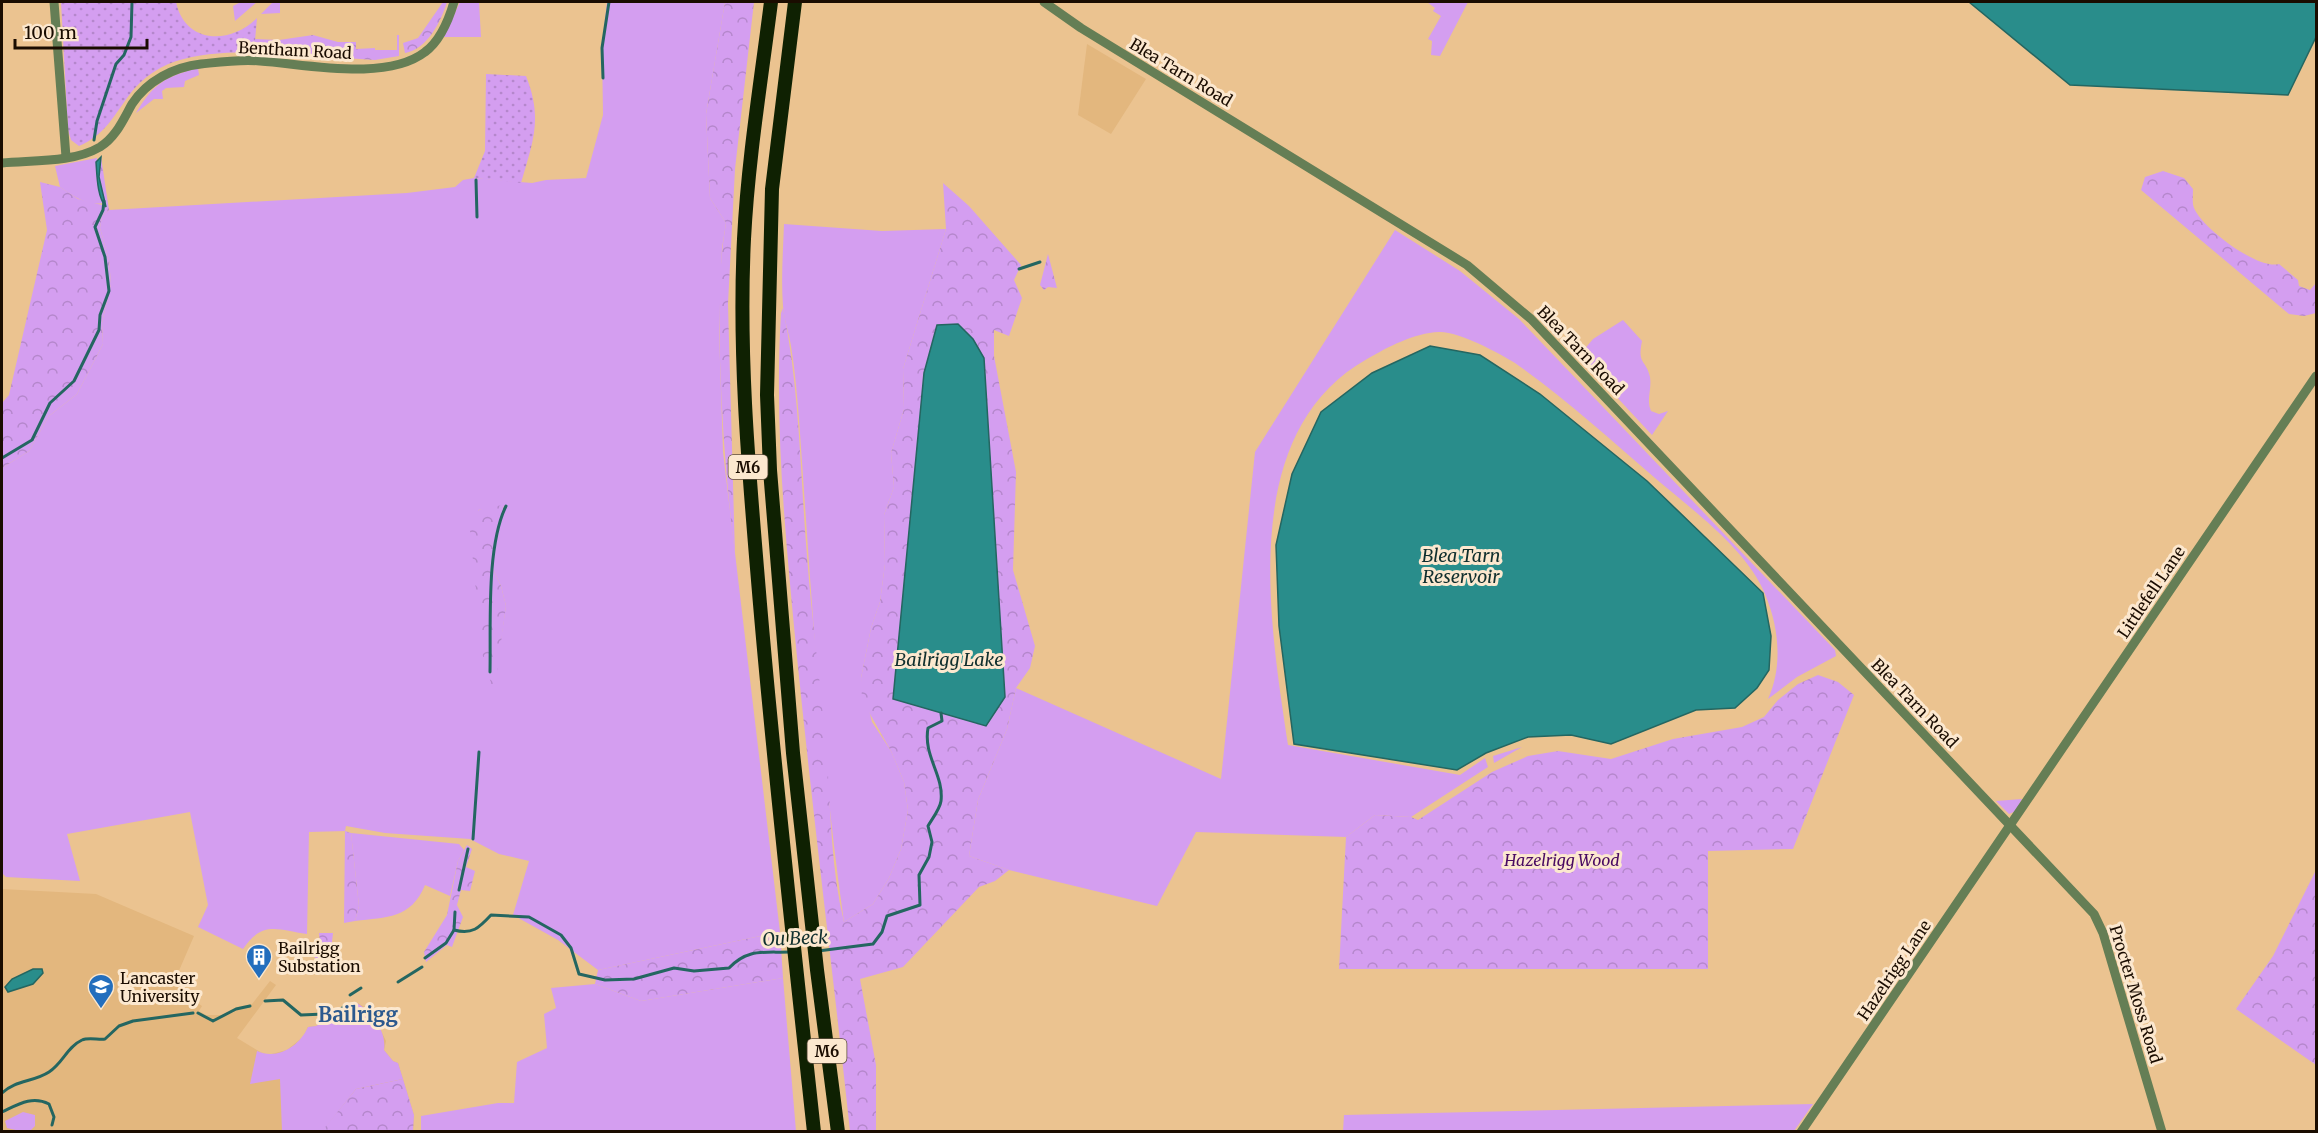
<svg xmlns="http://www.w3.org/2000/svg" width="2318" height="1133" viewBox="0 0 2318 1133" font-family="Merriweather,serif">
  <style>
    .built { fill: #e3b77e }
    .grass { fill: #d49ef0; fill-rule: evenodd }
    .forest { fill: url(#forest-crowns); fill-rule: evenodd }
    .park { fill: url(#park-dots) }
    .water { fill: #298d8b; stroke: #246661; stroke-width: 1.5 }
    .lines { fill: none; stroke-linecap: round; stroke-linejoin: round }
    .stream { stroke: #246661; stroke-width: 3 }
    .minor { stroke: #657e55; stroke-width: 9 }
    .highway { stroke: #0f2102; stroke-width: 14 }
    .labels { text-anchor: middle; dominant-baseline: central; stroke-width: 6; stroke-linejoin: round; paint-order: stroke }
    .shield { fill: #fce8cf; stroke: #5e4e3e; stroke-width: 1.5 }
    .shield-label { font-size: 15px; font-weight: bold; fill: #1a0c00 }
    .street-label { font-size: 16px; fill: #1a0c00; stroke: #fce8cf }
    .park-label { font-size: 16px; font-style: italic; fill: #490a62; stroke: #fce8cf }
    .poi-label { font-size: 16px; fill: #1a0c00; stroke: #fce8cf; text-anchor: start }
    .water-label { font-size: 18px; font-style: italic; fill: #102f2e; stroke: #fce8cf }
    .quarter-label { font-size: 20px; font-weight: bold; fill: #2c598e; stroke: #fce8cf }
  </style>
  <defs>
    <pattern id="forest-crowns" width="20" height="18" patternUnits="userSpaceOnUse" patternTransform="scale(1.5)"><rect width="20" height="18" fill="#d49ef0"/><path d="M2 6a3 3 0 1 1 6 0M12 15a3 3 0 1 1 6 0" fill="none" stroke="#b587cc"/></pattern>
    <pattern id="park-dots" width="8" height="8" patternUnits="userSpaceOnUse" patternTransform="scale(1.5)"><rect width="8" height="8" fill="#d49ef0"/><path d="M2 2h.1M6 6h.1" fill="none" stroke="#b587cc" stroke-width="1.8" stroke-linecap="round"/></pattern>
  </defs>
  <rect width="100%" height="100%" fill="#ebc390"/>
  <g class="built">
    <polygon points="1087,44 1146,79 1111,134 1078,115"/>
    <polygon points="2,889 96,894 194,936 178,973 184,994 202,1006 199,1011 206,1015 222,1015 237,1007 252,1004 270,981 276,985 237,1038 260,1052 268,1055 287,1050 303,1037 308,1027 316,1026 349,1009 350,1004 357,1003 365,1007 374,1017 386,1041 384,1050 393,1061 398,1063 414,1115 413,1131 2,1131"/>
  </g>
  <g class="grass">
    <polygon points="241,2 257,2 235,21 233,6"/>
    <polygon points="273,2 280,2 280,13 261,14"/>
    <polygon points="460,2 479,2 481,37 444,37"/>
    <path d="M607,2H725L706,114L710,198L726,223L722,248L719,331L723,452L780,932L598,970L558,940L513,915L529,861L499,854L470,839L385,833L346,826L345,831L309,832L307,934C277,930 263,920 243,949L198,927L208,905L190,812L67,834L80,881L6,877L2,873V468L29,451L49,416L77,394L103,344L102,323L111,284L109,260L100,228L102,216L109,210L407,193L455,187L463,180L474,178L532,183L546,180L586,178L603,115L602,47ZM504,506L491,565L501,586L506,606L501,639L478,510Z"/>
    <polygon points="1427,2 1468,2 1440,56 1431,55 1432,41 1428,39 1441,16 1433,11 1435,8"/>
    <polygon points="397,35 399,35 399,56 375,60 375,50 397,50"/>
    <path d="M198,68L199,75L185,81L184,87L166,88L162,91L163,99H154L136,113C154,83 165,77 198,68Z"/>
    <path d="M97,158V179L103,203C87,206 73,196 60,187L55,166Z"/>
    <path d="M784,224L882,231L946,229L903,369L904,409L891,453L894,487L884,515L885,564L880,602L871,628L861,678L872,722L891,751L904,782L908,810L901,849L889,878L873,904L844,922C820,756 811,586 799,419C797,395 795,370 791,346C789,333 784,320 783,306C781,279 783,252 784,224Z"/>
    <path d="M1395,230L1460,271L1519,319L1835,650L1836,656L1797,677L1768,699C1783,666 1779,627 1765,594C1747,549 1691,509 1655,478C1610,439 1565,398 1515,363C1499,353 1458,331 1439,332C1414,333 1388,347 1367,359C1236,433 1270,623 1288,745L1460,775L1485,758L1488,767L1411,817L1375,815L1346,837L1196,832L1157,906L1009,870L969,856L978,800L1007,729L1016,688L1221,779L1255,452Z"/>
    <path d="M1623,320L1642,341C1637,365 1646,359 1650,377C1652,389 1646,400 1651,411L1659,414L1668,411L1652,435L1573,350L1583,351L1593,339Z"/>
    <polygon points="1522,747 1494,763 1493,756"/>
    <polygon points="2022,799 2016,811 2009,814 1996,801"/>
    <path d="M351,833L459,844L464,850L458,861L450,896L425,885C411,919 387,917 355,921L359,906Z"/>
    <polygon points="783,978 796,1131 421,1132 421,1116 498,1103 514,1103 517,1062 547,1048 544,1014 556,1008 551,988 595,984 641,1001"/>
    <path d="M357,1003C372,1012 387,1032 384,1050L393,1061L398,1063L403,1079L356,1089L322,1132L282,1131L280,1079L250,1084L257,1051C277,1060 299,1047 308,1027L316,1026L349,1009L350,1004Z"/>
    <polygon points="1813,1104 1794,1131 1343,1131 1344,1115"/>
    <polygon points="23,1112 35,1115 35,1126 31,1130 20,1131 7,1128 5,1121"/>
  </g>
  <g class="forest">
    <path d="M443,2H447C441,21 428,49 405,53L403,43L418,38Z"/>
    <path d="M725,2H754L735,169L728,304L735,555C727,490 722,427 720,361C719,315 718,269 726,223L710,198L706,114Z"/>
    <polygon points="313,35 338,42 356,42 356,49 375,48 375,60 254,52 255,39 279,40"/>
    <polygon points="101,157 109,210 102,216 100,228 109,260 111,284 102,323 103,344 77,394 49,416 29,451 2,468 2,403 9,395 47,230 40,182 60,187 78,199 106,206 99,177"/>
    <path d="M2163,171L2184,178L2193,189C2193,195 2192,203 2194,208C2202,228 2258,270 2279,264L2298,280L2299,286L2310,290L2316,283V313L2304,316L2289,314L2141,190L2145,177Z"/>
    <path d="M943,183L969,206L1021,265L1014,280L1022,298L1009,336L994,330V356L1016,472L1013,570L1035,646L1030,668L1016,688L1007,729L978,800L969,856L1009,870L995,881L979,887L903,967L860,979L876,1065V1131H850C833,973 813,816 797,657C786,543 774,427 781,313L783,308C800,391 800,473 807,556C812,624 822,692 827,760C831,814 831,869 844,922L873,904L889,878L901,849L908,810L904,782L891,751L862,700L861,678L871,628L880,602L885,564L884,515L894,487L891,453L904,409L903,369L946,229ZM937,325L984,358L893,698Z"/>
    <polygon points="1048,254 1057,288 1048,287 1044,290 1040,285"/>
    <path d="M504,505L491,565L501,586L506,606L494,693L482,653L469,520C473,507 492,507 504,505Z"/>
    <polygon points="1818,675 1838,682 1854,695 1793,849 1708,851 1708,969 1339,969 1346,837 1375,815 1411,817 1418,820 1492,772 1528,756 1558,751 1611,759 1673,739 1742,727 1764,717 1778,700 1798,684"/>
    <polygon points="345,831 351,833 359,906 355,921 344,923"/>
    <polygon points="467,845 472,849 466,867 475,871 470,891 461,890 457,905 463,917 452,947 447,945 426,962 424,952 447,915 458,861"/>
    <polygon points="2316,870 2316,1065 2236,1009 2273,956"/>
    <polygon points="780,932 783,978 641,1001 595,984 598,970"/>
    <polygon points="319,933 333,933 331,951 333,960 315,958 313,954 320,943"/>
    <polygon points="403,1079 414,1115 413,1131 322,1131 356,1089"/>
  </g>
  <g class="park">
    <path d="M61,2H176C185,44 230,45 257,18L254,52C205,53 158,54 127,98C112,119 104,135 79,146L71,140L68,130Z"/>
    <path d="M486,74L526,76C543,119 533,141 521,183L474,178L485,151Z"/>
  </g>
  <g class="water">
    <polygon points="1969,2 2316,2 2316,37 2288,95 2070,85"/>
    <path d="M101,157L99,177L106,207C97,197 97,175 96,162Z"/>
    <polygon points="958,324 973,339 984,358 1005,697 986,726 893,699 924,373 937,325"/>
    <polygon points="1430,346 1480,355 1540,394 1647,481 1763,593 1771,636 1769,670 1757,688 1735,708 1696,710 1611,744 1571,735 1528,737 1486,753 1457,770 1294,744 1279,626 1276,545 1292,474 1321,412 1372,373"/>
    <polygon points="33,969 42,969 43,973 33,984 8,992 5,987 12,979"/>
  </g>
  <g class="lines">
    <g class="stream">
      <polyline points="603,78 602,48 609,2"/>
      <polyline points="94,140 97,121 116,64 124,55 131,37 132,2"/>
      <polyline points="476,180 477,217"/>
      <polyline points="1019,269 1040,262"/>
      <polyline points="2,458 32,440 50,403 74,381 99,330 100,315 109,291 105,257 95,227 103,210 104,201"/>
      <path d="M490,672C491,625 486,547 506,506"/>
      <polyline points="473,839 479,752"/>
      <polyline points="459,890 468,849"/>
      <polyline points="454,930 455,912"/>
      <path d="M818,951L873,944L882,932L887,916L920,905L919,875L929,857L932,842L928,826C932,819 940,809 941,801C944,775 923,756 928,728L942,721L941,713"/>
      <path d="M425,958L446,943L454,930C472,935 479,928 491,915L529,917L561,935L571,948L579,974L605,980L634,979L674,968L694,971L729,968C748,948 764,953 790,952"/>
      <polyline points="398,982 422,967"/>
      <polyline points="350,995 361,988"/>
      <polyline points="265,1001 283,1000 301,1015 324,1014"/>
      <polyline points="329,1012 340,1010 346,1005"/>
      <polyline points="198,1013 213,1021 236,1009 250,1006"/>
      <path d="M2,1093C15,1080 34,1082 49,1072C63,1063 67,1047 82,1040C88,1037 99,1040 105,1039L119,1026L133,1021L193,1013"/>
      <path d="M2,1112C17,1105 32,1095 49,1104L54,1117L52,1125"/>
    </g>
    <g class="minor">
      <polyline points="54,2 66,157"/>
      <polyline points="1044,2 1081,28 1467,265 1531,319 2094,914 2103,933 2162,1132"/>
      <path d="M2,163C32,160 73,163 100,147C116,137 123,120 132,104C147,81 174,67 201,64C220,62 241,59 260,61C306,64 386,82 425,52C440,41 449,19 454,2"/>
      <polyline points="1801,1132 2316,376"/>
    </g>
    <g class="highway">
      <path d="M771,2C761,81 748,160 744,239C738,361 750,483 760,604C775,780 795,956 814,1132"/>
      <polyline points="795,2 772,189 767,395 770,470 793,753 817,970 838,1132"/>
    </g>
  </g>
  <defs>
    <symbol id="building-pin" viewBox="-11 -11 22 30"><path d="M0 17L-7.5 6A9.5 9.5 0 1 1 7.5 6Z" fill="#236ebd" stroke="#fce8cf"/><path d="M-4-6H4V6H1V3H-1V6H-4ZM-2.5-4.3h1.7v1.8h-1.7ZM.8-4.3h1.7v1.8H.8ZM-2.5-1h1.7V.8h-1.7ZM.8-1h1.7V.8H.8Z" fill="#fff"/></symbol>
    <symbol id="university-pin" viewBox="-11 -11 22 30"><path d="M0 17L-7.5 6A9.5 9.5 0 1 1 7.5 6Z" fill="#236ebd" stroke="#fce8cf"/><path d="M0-5L7-2L0 1L-7-2ZM-4 1L0 2.5L4 1V4Q0 6-4 4Z" fill="#fff"/></symbol>
  </defs>
  <g fill-rule="evenodd">
    <use href="#building-pin" x="244" y="942" width="30" height="40"/>
    <use href="#university-pin" x="86" y="972" width="30" height="40"/>
  </g>
  <g class="labels">
    <g class="shield">
      <rect x="728.5" y="455" width="39" height="24" rx="4.5"/>
      <rect x="807.5" y="1039" width="39" height="24" rx="4.5"/>
    </g>
    <g class="shield-label">
      <text x="748" y="467">M6</text>
      <text x="827" y="1051">M6</text>
    </g>
    <g class="street-label">
      <text transform="translate(295 50) rotate(3)">Bentham Road</text>
      <text transform="translate(1181 72) rotate(31)">Blea Tarn Road</text>
      <text transform="translate(1581 350) rotate(46)">Blea Tarn Road</text>
      <text transform="translate(2151 592) rotate(-56)">Littlefell Lane</text>
      <text transform="translate(1915 703) rotate(46)">Blea Tarn Road</text>
      <text transform="translate(1894 970) rotate(-56)">Hazelrigg Lane</text>
      <text transform="translate(2136 994) rotate(73)">Procter Moss Road</text>
    </g>
    <g class="park-label">
      <text x="1562" y="860">Hazelrigg Wood</text>
    </g>
    <g class="poi-label">
      <text x="278" y="948">Bailrigg<tspan x="278" dy="18">Substation</tspan></text>
      <text x="120" y="978">Lancaster<tspan x="120" dy="18">University</tspan></text>
    </g>
    <g class="water-label">
      <text x="1461" y="555">Blea Tarn<tspan x="1461" dy="21">Reservoir</tspan></text>
      <text x="949" y="659">Bailrigg Lake</text>
      <text transform="translate(795 938) rotate(-2)">Ou Beck</text>
    </g>
    <g class="quarter-label">
      <text x="358" y="1014">Bailrigg</text>
    </g>
  </g>
  <rect width="2318" height="1133" fill="none" stroke="#1a0c00" stroke-width="6"/>
  <path d="M15 39v9h132v-9" fill="none" stroke="#1a0c00" stroke-width="3"/>
  <text x="24" y="39" font-size="18" fill="#1a0c00" stroke="#fce8cf" stroke-width="4.5" paint-order="stroke">100 m</text>
</svg>
